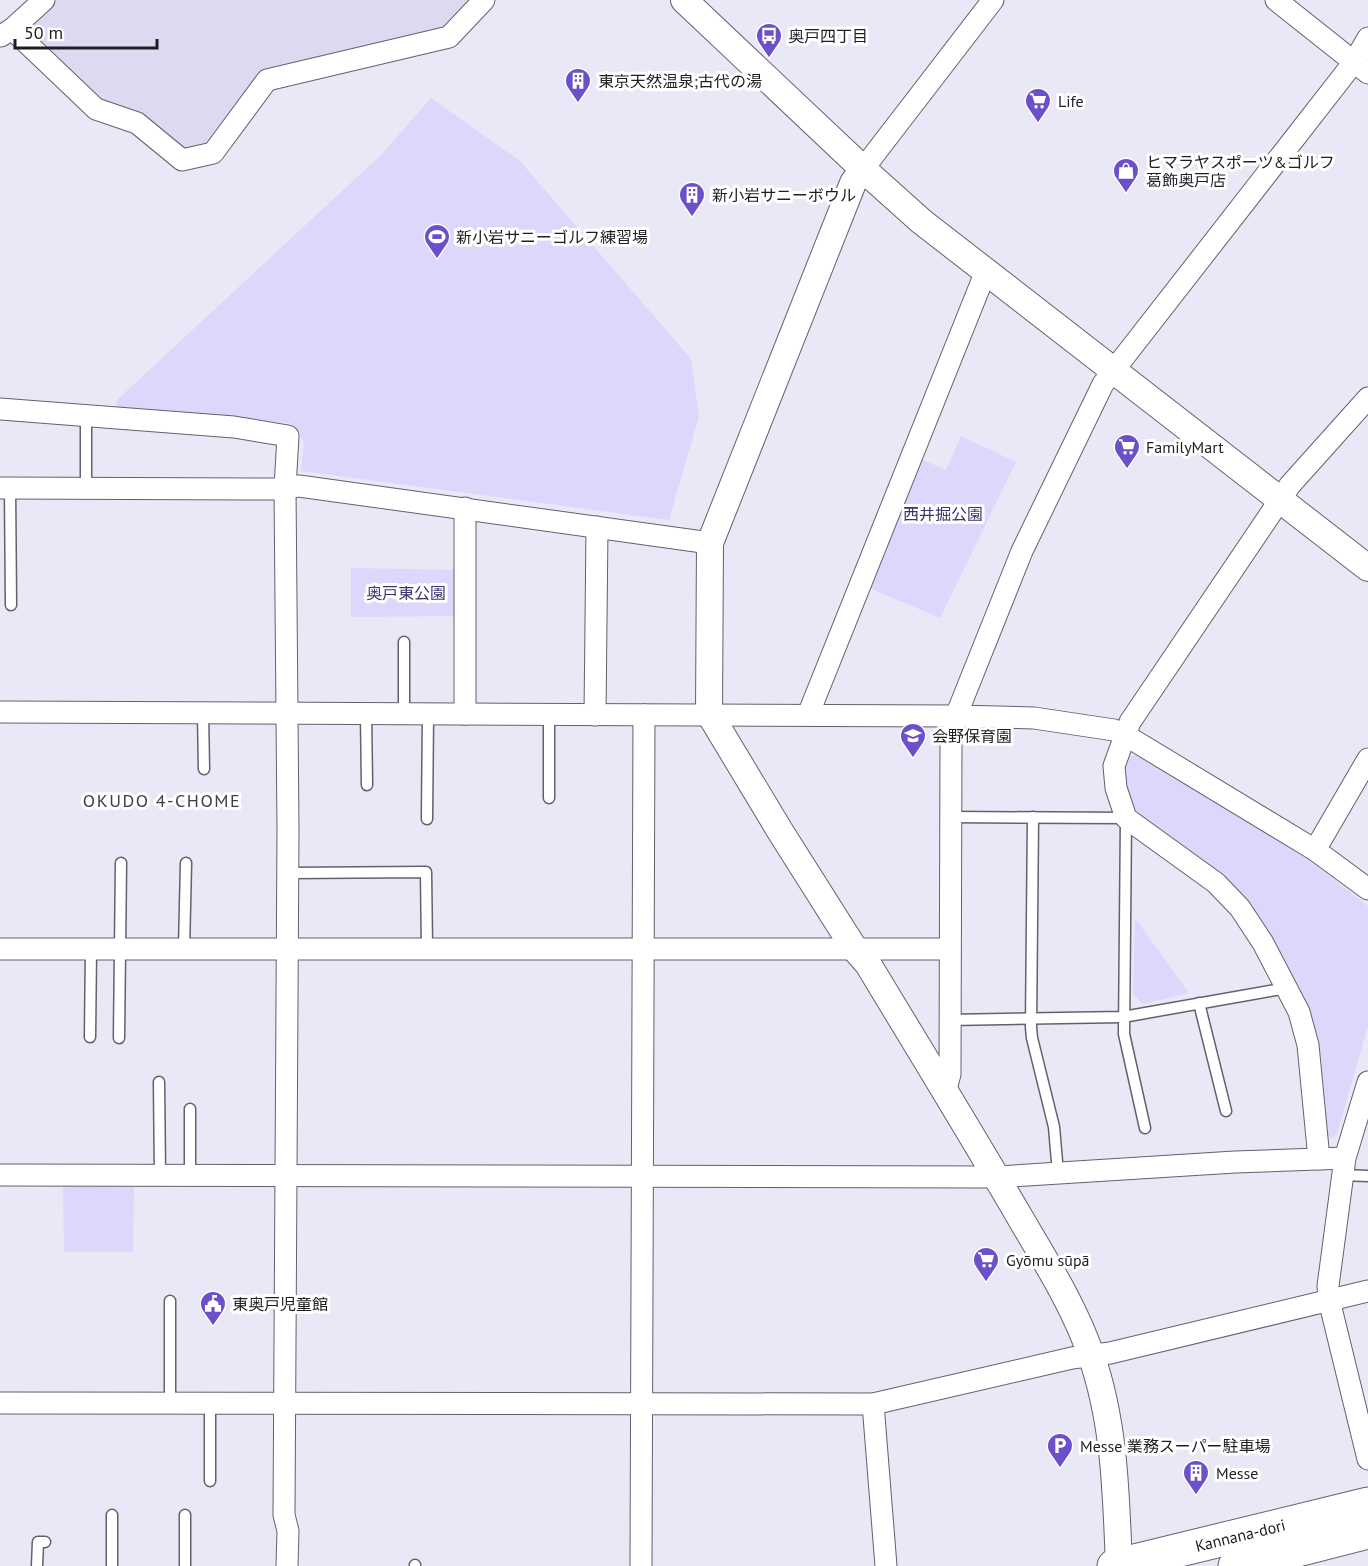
<svg xmlns="http://www.w3.org/2000/svg" width="1368" height="1566" viewBox="0 0 1368 1566" font-family="'PT Sans','Noto Sans JP',sans-serif">
  <style>
    .built { fill: #dbdaf0 }
    .green { fill: #dbd8fb }
    .lines { fill: none; stroke-linecap: round; stroke-linejoin: round }
    .service-casing { stroke: #62616e; stroke-width: 13 }
    .minor-casing { stroke: #62616e; stroke-width: 23 }
    .tertiary-casing { stroke: #62616e; stroke-width: 28 }
    .primary-casing { stroke: #62616e; stroke-width: 35 }
    .service { stroke: #fff; stroke-width: 10 }
    .minor { stroke: #fff; stroke-width: 21 }
    .tertiary { stroke: #fff; stroke-width: 26 }
    .primary { stroke: #fff; stroke-width: 33 }
    .labels { text-anchor: middle; dominant-baseline: central; stroke-width: 6; stroke-linejoin: round; paint-order: stroke }
    .poi-label { font-size: 16px; fill: #1d1d22; stroke: #fff; text-anchor: start }
    .park-label { font-size: 16px; fill: #3d336b; stroke: #fff }
    .street-label { font-size: 16px; fill: #1d1d22; stroke: #fff }
    .neighbourhood-label { font-size: 18px; letter-spacing: 1.5px; fill: #3e3d49; stroke: #fff }
  </style>
  <rect width="100%" height="100%" fill="#e9e8f7"/>
  <polygon class="built" points="58,0 475,0 449,31 265,75 212,146 184,154 104,103 26,34 28,24 38,14"/>
  <g class="green">
    <polygon points="431,98 520,161 691,359 699,416 669,520 301,471 304,442 290,423 115,410 118,399 382,154"/>
    <polygon points="961,436 1016,462 940,618 867,587 919,458 946,470"/>
    <polygon points="351,568 460,570 460,616 351,617"/>
    <path d="M1137,754L1307,859L1368,906V1026L1337,1134L1331,1138L1326,1135L1305,1005L1284,959L1246,900L1141,817C1126,797 1124,784 1125,759Z"/>
    <polygon points="1135,918 1189,993 1143,1004 1133,994"/>
    <polygon points="63,1186 134,1186 133,1252 64,1252"/>
  </g>
  <g class="lines">
    <defs>
      <g id="service">
        <polyline points="10,488 11,605"/>
        <polyline points="86,488 86,416"/>
        <polyline points="203,713 204,769"/>
        <polyline points="404,713 404,642"/>
        <polyline points="366,714 367,785"/>
        <polyline points="549,715 549,798"/>
        <polyline points="950,817 1126,818 1124,1034 1145,1128"/>
        <polyline points="1033,817 1031,1027 1032,1038 1054,1127 1058,1173"/>
        <polyline points="427,819 428,714"/>
        <polyline points="288,873 426,872 427,948"/>
        <polyline points="184,949 186,863"/>
        <polyline points="1199,1003 1226,1111"/>
        <polyline points="949,1020 1123,1017 1287,988"/>
        <polyline points="90,1037 91,949"/>
        <polyline points="119,1038 121,863"/>
        <polyline points="159,1082 160,1175"/>
        <polyline points="190,1109 190,1175"/>
        <polyline points="1342,1175 1368,1176"/>
        <polyline points="170,1404 170,1301"/>
        <polyline points="210,1404 210,1481"/>
        <polyline points="112,1515 112,1566"/>
        <polyline points="37,1566 38,1542 45,1542"/>
        <polyline points="185,1566 185,1515"/>
        <polyline points="415,1566 415,1565"/>
      </g>
      <g id="minor">
        <polyline points="12,29 96,109 137,123 182,160 213,153 267,80 449,37 484,0"/>
        <polyline points="1,36 12,29 44,0"/>
        <polyline points="1368,38 1354,62 1368,73"/>
        <polyline points="863,169 993,0"/>
        <polyline points="0,409 234,427 288,436 285,488 288,829 284,1515 288,1531 287,1566"/>
        <polyline points="0,488 275,489 299,486 710,543"/>
        <polyline points="0,712 956,716 1034,718 1114,730 1125,735 1315,850 1368,889"/>
        <polyline points="465,714 465,508"/>
        <polyline points="595,715 597,527"/>
        <polyline points="808,715 986,271"/>
        <polyline points="1315,850 1368,759"/>
        <polyline points="0,949 950,949"/>
        <polyline points="1368,1082 1345,1158 1328,1286 1329,1300 1368,1459"/>
        <polyline points="945,1093 950,1074 951,738 956,716 1022,551 1103,384 1354,62 1276,0"/>
        <polyline points="1319,1159 1308,1045 1299,1012 1263,943 1240,908 1216,883 1126,818 1116,788 1114,766 1130,722 1290,485 1368,398"/>
        <polyline points="0,1175 997,1177 1235,1162 1345,1158"/>
        <polyline points="0,1403 873,1404 1072,1358 1110,1353 1368,1291"/>
        <polyline points="873,1404 886,1566"/>
        <polyline points="641,1566 644,715"/>
      </g>
      <g id="tertiary">
        <polyline points="684,0 863,169 921,221 1368,568"/>
        <path d="M863,169L853,183L710,543L709,713L780,831L854,948L868,964C918,1047 969,1130 1018,1214C1044,1259 1074,1305 1091,1355C1115,1423 1116,1495 1119,1566"/>
      </g>
      <g id="primary">
        <path id="s1" d="M1114,1566L1368,1504"/>
        <polyline points="1235,1566 1368,1532"/>
      </g>
    </defs>
    <use href="#service" class="service-casing"/>
    <use href="#minor" class="minor-casing"/>
    <use href="#tertiary" class="tertiary-casing"/>
    <use href="#primary" class="primary-casing"/>
    <use href="#service" class="service"/>
    <use href="#minor" class="minor"/>
    <use href="#tertiary" class="tertiary"/>
    <use href="#primary" class="primary"/>
  </g>
  <defs>
    <symbol id="bus-pin" viewBox="-11 -11 22 30"><path d="M0 17L-7.5 6A9.5 9.5 0 1 1 7.5 6Z" fill="#6b50c9" stroke="#fff"/><path d="M-5-6H5V4H4V6H2V4H-2V6H-4V4H-5ZM-3.5-4V0h7V-4ZM-3.5 1.2v1.5H-2V1.2ZM2 1.2v1.5H3.5V1.2Z" fill="#fff"/></symbol>
    <symbol id="building-pin" viewBox="-11 -11 22 30"><path d="M0 17L-7.5 6A9.5 9.5 0 1 1 7.5 6Z" fill="#6b50c9" stroke="#fff"/><path d="M-4-6H4V6H1V3H-1V6H-4ZM-2.5-4.3h1.7v1.8h-1.7ZM.8-4.3h1.7v1.8H.8ZM-2.5-1h1.7V.8h-1.7ZM.8-1h1.7V.8H.8Z" fill="#fff"/></symbol>
    <symbol id="supermarket-pin" viewBox="-11 -11 22 30"><path d="M0 17L-7.5 6A9.5 9.5 0 1 1 7.5 6Z" fill="#6b50c9" stroke="#fff"/><path d="M-6-5.5h2.5l.6 2H6L4.5 2H-2.5L-4.4-4H-6ZM-1.5 3.2a1.3 1.3 0 1 0 .1 0ZM3 3.2a1.3 1.3 0 1 0 .1 0Z" fill="#fff"/></symbol>
    <symbol id="shop-pin" viewBox="-11 -11 22 30"><path d="M0 17L-7.5 6A9.5 9.5 0 1 1 7.5 6Z" fill="#6b50c9" stroke="#fff"/><path d="M-5-2.5h2.3a2.7 3.5 0 0 1 5.4 0H5L5.5 6h-11ZM-1.5-2.5h3a1.5 2.3 0 0 0-3 0Z" fill="#fff"/></symbol>
    <symbol id="stadium-pin" viewBox="-11 -11 22 30"><path d="M0 17L-7.5 6A9.5 9.5 0 1 1 7.5 6Z" fill="#6b50c9" stroke="#fff"/><path d="M0-5a6.5 5 0 1 0 0 10a6.5 5 0 1 0 0-10ZM-3.5-1.8h7v3.6h-7Z" fill="#fff"/></symbol>
    <symbol id="school-pin" viewBox="-11 -11 22 30"><path d="M0 17L-7.5 6A9.5 9.5 0 1 1 7.5 6Z" fill="#6b50c9" stroke="#fff"/><path d="M0-5L7-2L0 1L-7-2ZM-4 1L0 2.5L4 1V4Q0 6-4 4Z" fill="#fff"/></symbol>
    <symbol id="civic-pin" viewBox="-11 -11 22 30"><path d="M0 17L-7.5 6A9.5 9.5 0 1 1 7.5 6Z" fill="#6b50c9" stroke="#fff"/><path d="M-.6-6.5H3V-4.5H.6V-3L4-1V1h2V6H-6V1h2V-1L-.6-3ZM-1.2 2.5V6h2.4V2.5Z" fill="#fff"/></symbol>
    <symbol id="parking-pin" viewBox="-11 -11 22 30"><path d="M0 17L-7.5 6A9.5 9.5 0 1 1 7.5 6Z" fill="#6b50c9" stroke="#fff"/><path d="M-3.5-5.5H1a3.5 3.5 0 0 1 0 7H-1V5.5H-3.5ZM-1-3.4V-.6H.8a1.4 1.4 0 0 0 0-2.8Z" fill="#fff"/></symbol>
  </defs>
  <g fill-rule="evenodd">
    <use href="#bus-pin" x="754" y="21" width="30" height="40"/>
    <use href="#building-pin" x="563" y="66" width="30" height="40"/>
    <use href="#supermarket-pin" x="1023" y="86" width="30" height="40"/>
    <use href="#shop-pin" x="1111" y="156" width="30" height="40"/>
    <use href="#building-pin" x="677" y="180" width="30" height="40"/>
    <use href="#stadium-pin" x="422" y="222" width="30" height="40"/>
    <use href="#supermarket-pin" x="1112" y="432" width="30" height="40"/>
    <use href="#school-pin" x="898" y="721" width="30" height="40"/>
    <use href="#supermarket-pin" x="971" y="1245" width="30" height="40"/>
    <use href="#civic-pin" x="198" y="1289" width="30" height="40"/>
    <use href="#parking-pin" x="1045" y="1431" width="30" height="40"/>
    <use href="#building-pin" x="1181" y="1458" width="30" height="40"/>
  </g>
  <g class="labels">
    <g class="poi-label">
      <text x="788" y="36">奥戸四丁目</text>
      <text x="598" y="81">東京天然温泉;古代の湯</text>
      <text x="1058" y="101">Life</text>
      <text x="1146" y="162">ヒマラヤスポーツ&amp;ゴルフ<tspan x="1146" dy="18">葛飾奥戸店</tspan></text>
      <text x="712" y="195">新小岩サニーボウル</text>
      <text x="456" y="237">新小岩サニーゴルフ練習場</text>
      <text x="1146" y="447">FamilyMart</text>
      <text x="932" y="736">会野保育園</text>
      <text x="1006" y="1260">Gyōmu sūpā</text>
      <text x="232" y="1304">東奥戸児童館</text>
      <text x="1080" y="1446">Messe 業務スーパー駐車場</text>
      <text x="1216" y="1473">Messe</text>
    </g>
    <g class="park-label">
      <text x="943" y="514">西井掘公園</text>
      <text x="406" y="593">奥戸東公園</text>
    </g>
    <g class="street-label">
      <text stroke="none"><textPath href="#s1" startOffset="130">Kannana-dori</textPath></text>
    </g>
    <g class="neighbourhood-label">
      <text x="162" y="800">OKUDO 4-CHOME</text>
    </g>
  </g>
  <path d="M15 39v9h142v-9" fill="none" stroke="#1d1d22" stroke-width="3"/>
  <text x="24" y="39" font-size="18" fill="#1d1d22" stroke="#ffffff" stroke-width="4.5" paint-order="stroke">50 m</text>
</svg>
